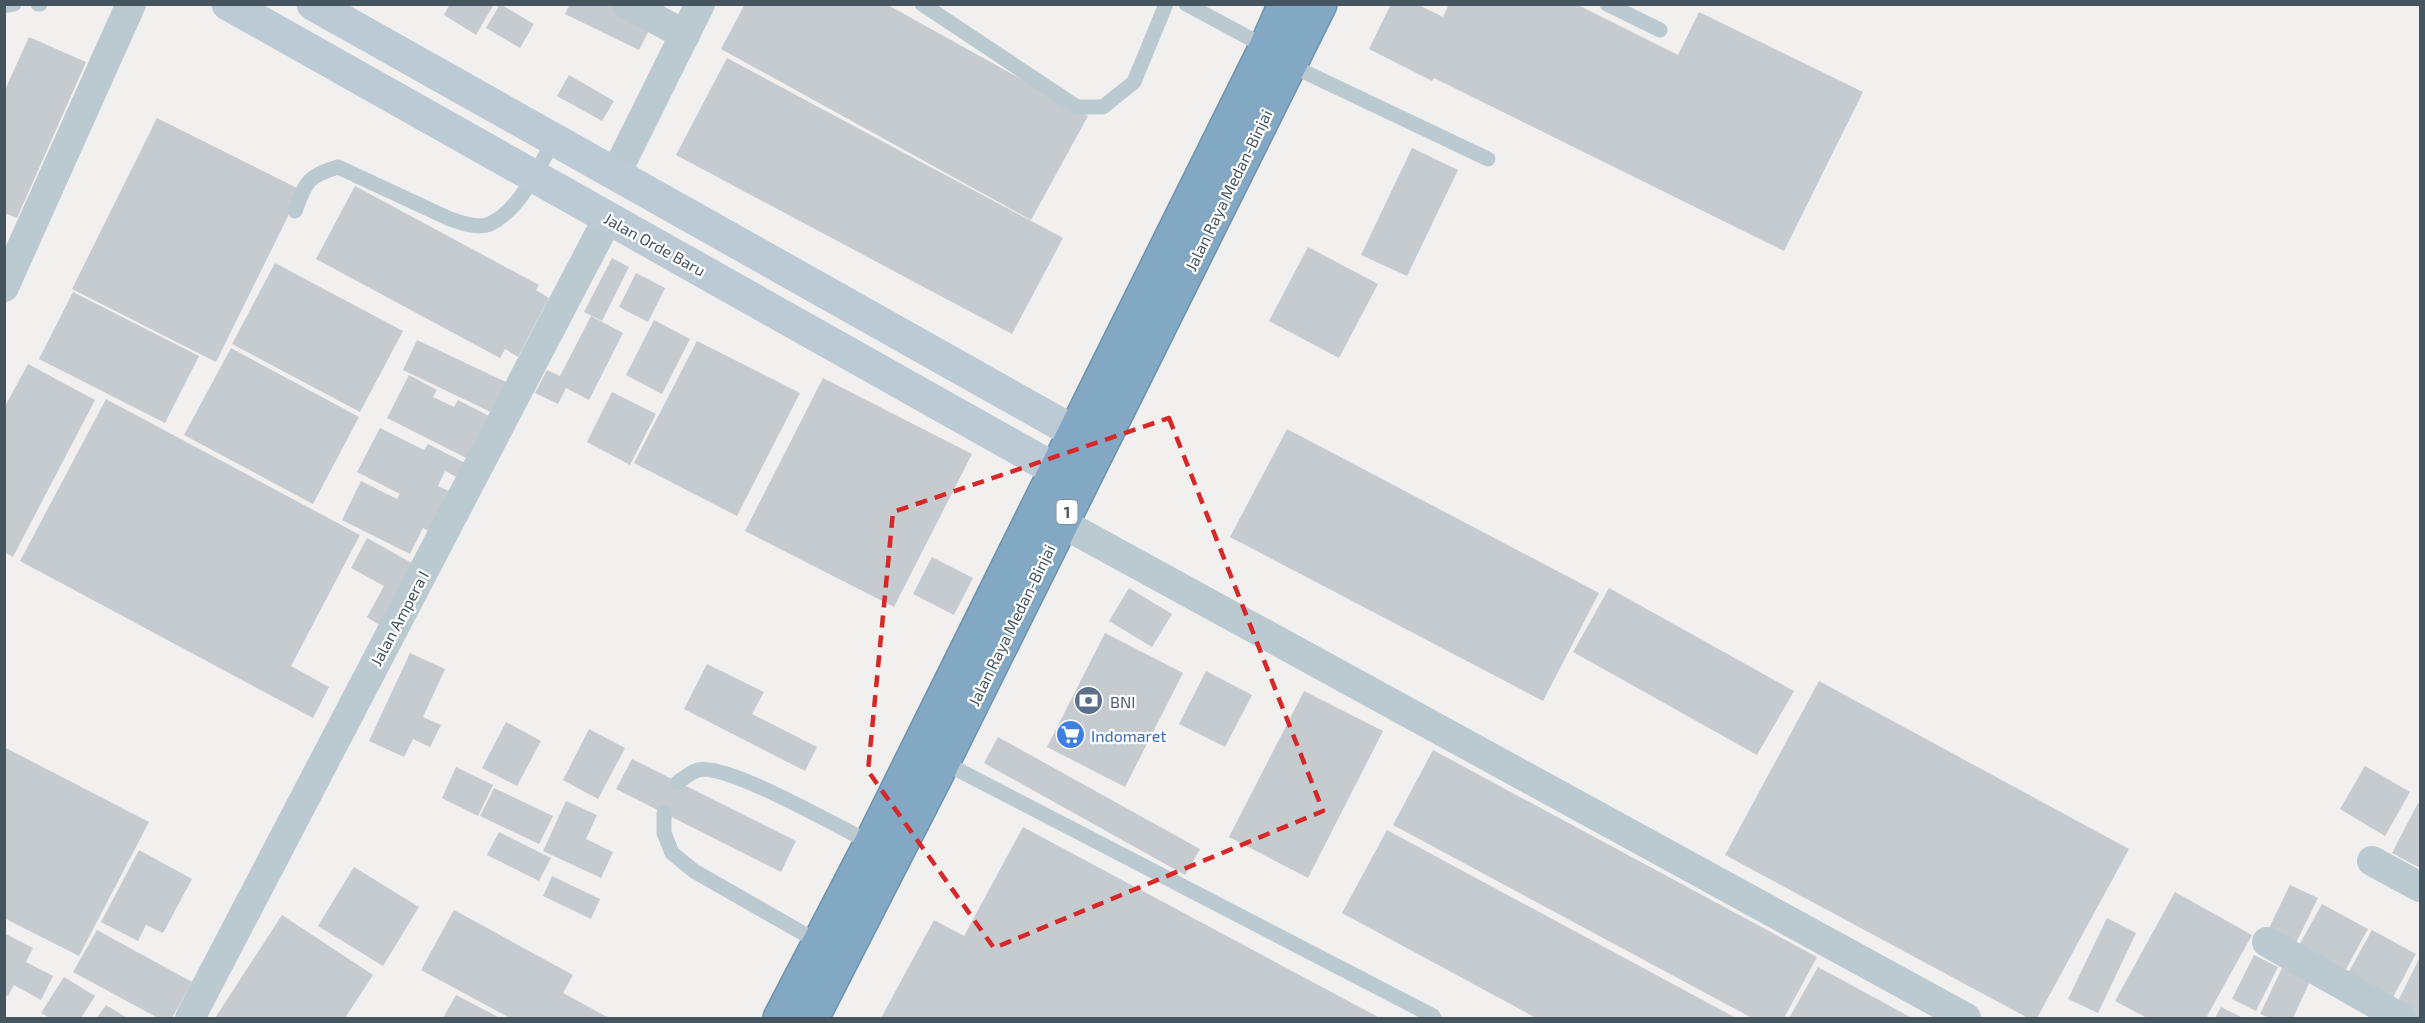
<svg xmlns="http://www.w3.org/2000/svg" width="2425" height="1023" viewBox="0 0 2425 1023" font-family="'Exo 2',sans-serif">
  <style>
    .building { fill: #c6cbd0 }
    .lines { fill: none; stroke-linecap: round; stroke-linejoin: round }
    .highway-casing { stroke: #6d93af; stroke-width: 36 }
    .lane { stroke: #bbc9d0; stroke-width: 15 }
    .street { stroke: #bbc9d0; stroke-width: 30 }
    .secondary { stroke: #bbcad5; stroke-width: 33 }
    .highway { stroke: #82a8c3; stroke-width: 33 }
    .marked { fill: none; stroke: #d62828; stroke-width: 4.5; stroke-dasharray: 12 8; stroke-linejoin: round }
    .labels { text-anchor: middle; dominant-baseline: central; stroke-width: 4.5; stroke-linejoin: round; paint-order: stroke }
    .shield { fill: #fff; stroke: #7d888f; stroke-width: 1.5 }
    .shield-label { font-size: 15px; font-weight: bold; fill: #45555f }
    .street-label { font-size: 16px; fill: #45555f; stroke: #fff }
    .service-label { font-size: 16px; fill: #4e5e75; stroke: #fff; text-anchor: start }
    .shop-label { font-size: 16px; fill: #366cbe; stroke: #fff; text-anchor: start }
  </style>
  <rect width="100%" height="100%" fill="#f2efef"/>
  <g class="building">
    <polygon points="450,4 494,4 476,35 444,15"/>
    <polygon points="500,4 534,24 520,48 486,28"/>
    <polygon points="570,4 623,4 654,20 639,50 565,14"/>
    <polygon points="745,4 886,4 1088,116 1031,220 721,49"/>
    <polygon points="1391,4 1417,4 1443,17 1449,4 1576,4 1678,55 1699,12 1863,92 1784,251 1434,78 1432,81 1369,49"/>
    <polygon points="29,37 86,62 17,218 4,213 4,92"/>
    <polygon points="727,58 1063,238 1012,334 676,155"/>
    <polygon points="569,75 614,101 602,121 557,96"/>
    <polygon points="157,118 301,190 216,362 72,289"/>
    <polygon points="1412,148 1458,170 1407,276 1361,255"/>
    <polygon points="355,186 539,285 536,290 549,298 518,357 505,349 500,358 316,259"/>
    <polygon points="1308,247 1378,284 1339,358 1269,321"/>
    <polygon points="612,258 629,267 602,321 584,312"/>
    <polygon points="275,263 403,331 360,412 232,344"/>
    <polygon points="636,273 665,288 648,322 619,307"/>
    <polygon points="73,292 199,356 165,423 39,359"/>
    <polygon points="591,316 623,333 589,400 566,388 558,404 535,393 547,370 560,376"/>
    <polygon points="654,320 690,339 662,394 626,375"/>
    <polygon points="417,340 514,386 499,416 403,370"/>
    <polygon points="697,341 800,393 737,516 634,463"/>
    <polygon points="231,348 359,417 313,504 184,435"/>
    <polygon points="28,364 95,400 13,557 4,552 4,408"/>
    <polygon points="409,375 437,390 433,397 454,407 458,400 497,420 476,463 387,418"/>
    <polygon points="823,378 972,454 894,607 745,531"/>
    <polygon points="612,392 656,414 630,465 587,442"/>
    <polygon points="106,399 360,535 291,666 329,687 313,718 20,561"/>
    <polygon points="380,428 424,450 428,444 473,467 466,482 445,471 438,486 457,495 436,535 423,528 410,554 342,520 361,481 397,499 400,494 357,472"/>
    <polygon points="1287,429 1599,593 1543,701 1230,537"/>
    <polygon points="367,538 417,566 384,628 367,617 384,586 351,568"/>
    <polygon points="932,557 973,578 954,615 913,594"/>
    <polygon points="1129,588 1172,614 1152,647 1109,621"/>
    <polygon points="1609,588 1794,691 1757,755 1573,652"/>
    <polygon points="1105,633 1183,673 1125,787 1047,747"/>
    <polygon points="410,653 445,669 423,717 441,725 430,747 413,739 404,757 369,741"/>
    <polygon points="707,664 764,692 752,714 817,747 805,771 684,709"/>
    <polygon points="1206,671 1252,695 1225,747 1179,724"/>
    <polygon points="1819,681 2129,849 2037,1018 2028,1018 1725,855"/>
    <polygon points="1304,691 1383,731 1308,878 1229,837"/>
    <polygon points="506,722 541,741 517,786 482,768"/>
    <polygon points="589,729 625,748 598,799 563,780"/>
    <polygon points="998,737 1200,849 1185,875 984,763"/>
    <polygon points="4,747 149,822 79,956 4,918"/>
    <polygon points="1433,750 1817,957 1784,1018 1752,1018 1393,825"/>
    <polygon points="632,759 796,841 781,872 616,789"/>
    <polygon points="2365,766 2410,792 2385,836 2340,809"/>
    <polygon points="456,767 493,785 478,816 442,798"/>
    <polygon points="494,788 553,816 539,844 480,816"/>
    <polygon points="566,801 597,815 586,839 613,852 601,878 543,851"/>
    <polygon points="2418,803 2420,804 2420,868 2392,853"/>
    <polygon points="1023,827 1380,1018 881,1018 934,920 964,936"/>
    <polygon points="1387,830 1736,1018 1536,1018 1342,913"/>
    <polygon points="499,832 551,858 539,881 487,855"/>
    <polygon points="139,850 192,879 163,933 146,925 138,941 101,922"/>
    <polygon points="354,867 419,907 383,966 318,926"/>
    <polygon points="552,876 600,899 591,919 543,896"/>
    <polygon points="2290,885 2318,898 2295,945 2267,932"/>
    <polygon points="2175,892 2252,935 2206,1018 2147,1018 2115,1001"/>
    <polygon points="2322,904 2368,929 2344,973 2298,947"/>
    <polygon points="454,910 573,975 563,993 609,1018 510,1018 421,970"/>
    <polygon points="282,915 373,975 345,1018 215,1018"/>
    <polygon points="2107,918 2136,933 2098,1013 2068,999"/>
    <polygon points="97,930 192,982 172,1018 158,1018 73,972"/>
    <polygon points="2372,930 2416,954 2392,999 2347,975"/>
    <polygon points="4,933 33,948 26,962 53,976 41,1000 14,985 8,996 4,995"/>
    <polygon points="2254,955 2278,967 2256,1011 2232,999"/>
    <polygon points="2420,957 2420,1018 2413,1018 2394,1009"/>
    <polygon points="2283,966 2311,979 2293,1018 2270,1018 2260,1014"/>
    <polygon points="1818,967 1912,1018 1789,1018"/>
    <polygon points="64,977 95,996 81,1018 50,1018 41,1013"/>
    <polygon points="456,995 500,1018 443,1018"/>
    <polygon points="106,1005 127,1018 97,1018"/>
    <polygon points="2221,1007 2243,1018 2215,1018"/>
  </g>
  <g class="lines">
    <defs>
      <g id="highway">
        <polyline points="780,1018 871,843 1266,47 1285,4"/>
        <polyline points="812,1018 943,762 1320,4"/>
      </g>
    </defs>
    <use href="#highway" class="highway-casing"/>
    <g class="lane">
      <polyline points="38,4 40,4"/>
      <polyline points="922,4 1077,107 1103,107 1134,82 1166,4"/>
      <polyline points="1186,4 1266,47"/>
      <polyline points="1607,4 1660,30"/>
      <polyline points="4,6 14,4"/>
      <polyline points="1290,65 1488,159"/>
      <path d="M295,211C306,182 307,176 338,167L450,219C461,223 478,229 490,224C519,211 540,166 554,139"/>
      <polyline points="943,762 1433,1016 1434,1018"/>
      <path d="M678,782C684,778 691,772 698,770C726,762 840,828 871,843"/>
      <polyline points="664,813 664,833 672,853 694,871 820,943"/>
    </g>
    <g class="street">
      <polyline points="628,4 685,35"/>
      <polyline points="616,173 700,4"/>
      <polyline points="4,287 131,4"/>
      <polyline points="1040,511 1966,1018"/>
      <polyline points="2372,861 2420,887"/>
      <polyline points="2267,942 2401,1018"/>
      <polyline points="190,1018 608,218"/>
    </g>
    <g class="secondary">
      <polyline points="228,4 1079,483"/>
      <polyline points="313,4 1099,446"/>
    </g>
    <use href="#highway" class="highway"/>
  </g>
  <path class="marked" d="M1169,418L1323,811L994,948L868,771L893,512Z"/>
  <defs>
    <symbol id="bank-disc" viewBox="-11 -11 22 22"><circle r="9.5" fill="#5c6f8a" stroke="#fff"/><path d="M-6-4H6V4H-6ZM0-2.3a2.3 2.3 0 1 0 0 4.6a2.3 2.3 0 1 0 0-4.6Z" fill="#fff"/></symbol>
    <symbol id="supermarket-disc" viewBox="-11 -11 22 22"><circle r="9.5" fill="#3f7fe0" stroke="#fff"/><path d="M-6-5.5h2.5l.6 2H6L4.5 2H-2.5L-4.4-4H-6ZM-1.5 3.2a1.3 1.3 0 1 0 .1 0ZM3 3.2a1.3 1.3 0 1 0 .1 0Z" fill="#fff"/></symbol>
  </defs>
  <g fill-rule="evenodd">
    <use href="#bank-disc" x="1072" y="684" width="33" height="33"/>
    <use href="#supermarket-disc" x="1054" y="718" width="33" height="33"/>
  </g>
  <g class="labels">
    <rect class="shield" x="1056.5" y="500" width="21" height="24" rx="4.5"/>
    <g class="shield-label">
      <text x="1067" y="512">1</text>
    </g>
    <g class="street-label">
      <text transform="translate(1228 190) rotate(-64)">Jalan Raya Medan-Binjai</text>
      <text transform="translate(655 244) rotate(29)">Jalan Orde Baru</text>
      <text transform="translate(399 618) rotate(-62)">Jalan Ampera I</text>
      <text transform="translate(1011 625) rotate(-64)">Jalan Raya Medan-Binjai</text>
    </g>
    <g class="service-label">
      <text x="1110" y="701">BNI</text>
    </g>
    <g class="shop-label">
      <text x="1091" y="735">Indomaret</text>
    </g>
  </g>
  <rect width="2425" height="1023" fill="none" stroke="#45555f" stroke-width="12"/>
</svg>
